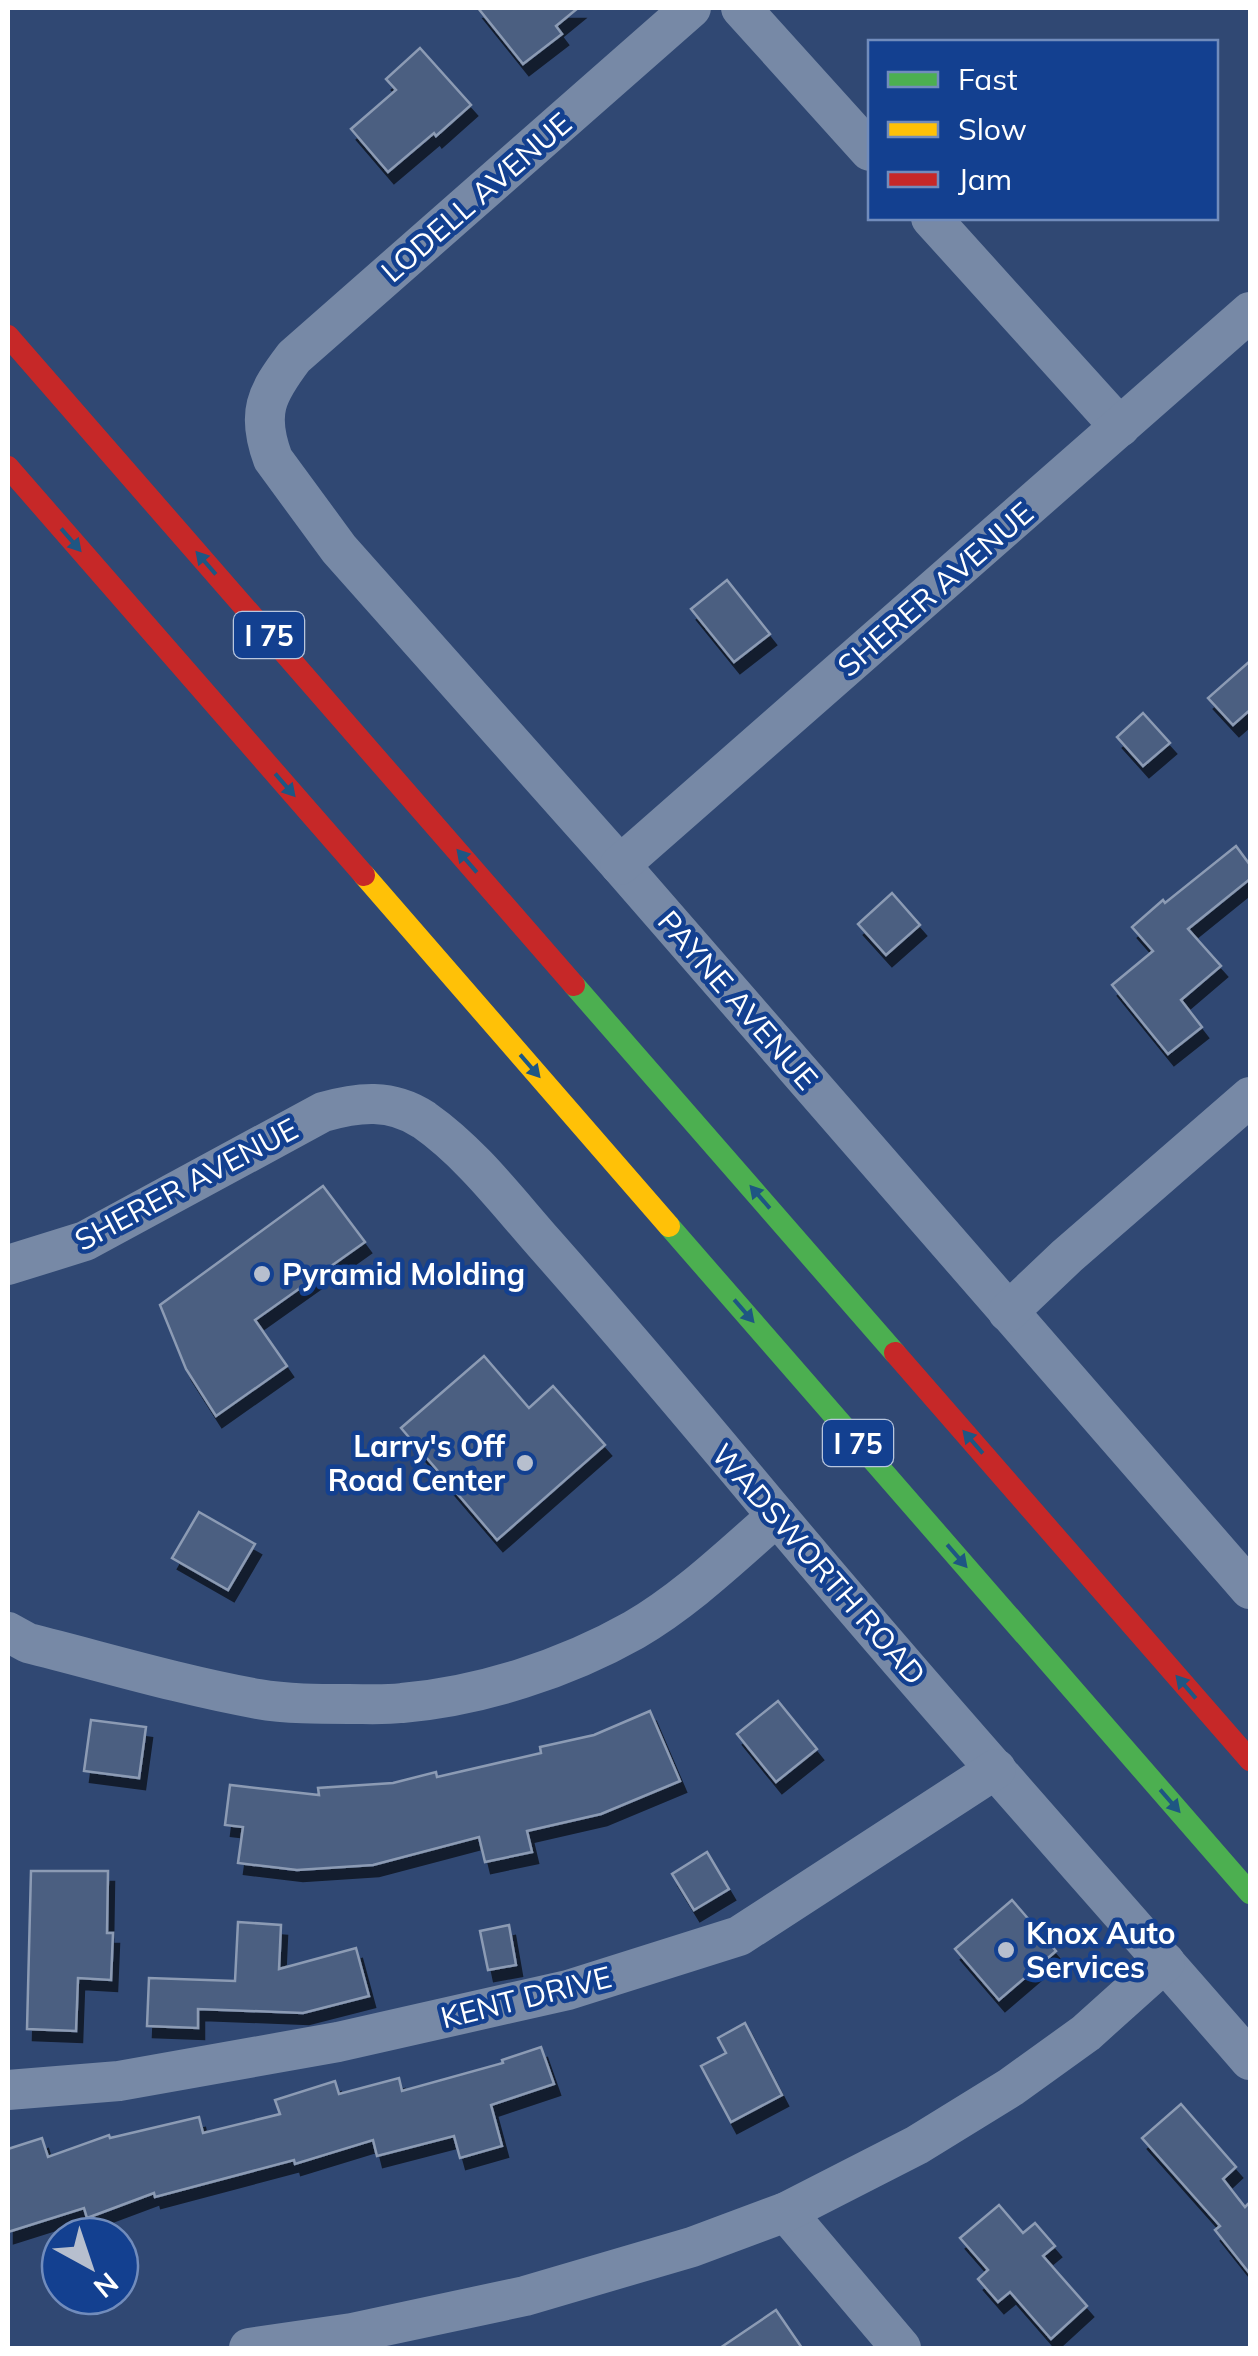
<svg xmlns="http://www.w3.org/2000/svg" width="1258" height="2356" viewBox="0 0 1258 2356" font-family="Mulish,sans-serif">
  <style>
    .building { fill: #4b5f81; stroke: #8c9bb4; stroke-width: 2.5; filter: url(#shadow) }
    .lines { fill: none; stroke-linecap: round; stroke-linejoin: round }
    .street { stroke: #7789a6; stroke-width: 40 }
    .fast { stroke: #4caf50; stroke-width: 22 }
    .slow { stroke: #ffc107; stroke-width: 22 }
    .jam { stroke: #c62828; stroke-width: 22 }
    .oneway { fill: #1e5683 }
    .poi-dot { fill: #b7bfce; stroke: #134090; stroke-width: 4 }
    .labels { text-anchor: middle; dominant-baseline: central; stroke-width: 9; stroke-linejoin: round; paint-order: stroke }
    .shield { fill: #134090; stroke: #b8c6de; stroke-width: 2.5 }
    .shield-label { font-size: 28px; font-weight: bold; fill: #fff }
    .street-label { font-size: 30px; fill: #fff; stroke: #134090 }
    .poi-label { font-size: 30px; font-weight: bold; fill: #fff; stroke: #134090; text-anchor: start }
  </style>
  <defs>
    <filter id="shadow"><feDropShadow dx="6" dy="11" stdDeviation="0" flood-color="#0009"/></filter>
  </defs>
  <rect width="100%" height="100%" fill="#304873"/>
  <g class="building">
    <polygon points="478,8 578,8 556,26 562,34 523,64"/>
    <polygon points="420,48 471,105 436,136 434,133 388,172 351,129 396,90 386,79"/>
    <polygon points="727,580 770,634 734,662 691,609"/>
    <polygon points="1250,661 1250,710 1233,725 1208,698"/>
    <polygon points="1143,713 1170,743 1143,766 1117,737"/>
    <polygon points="1236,846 1250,865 1250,879 1188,929 1221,966 1181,1000 1202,1027 1168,1054 1112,985 1153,951 1132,927 1163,900 1165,903"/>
    <polygon points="892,893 920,925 886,955 858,924"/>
    <polygon points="323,1186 365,1242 255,1320 287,1366 216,1416 186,1369 160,1305"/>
    <polygon points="484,1356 529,1408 553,1386 605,1445 497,1540 401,1428"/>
    <polygon points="199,1512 255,1544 228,1590 172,1558"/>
    <polygon points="778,1701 817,1749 776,1782 737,1734"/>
    <polygon points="650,1711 680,1781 601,1814 527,1831 532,1852 485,1862 479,1837 373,1865 297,1870 238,1863 243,1827 225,1825 230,1785 319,1795 318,1788 393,1783 436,1772 437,1777 541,1753 540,1747 594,1735"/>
    <polygon points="91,1720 146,1727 139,1778 84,1771"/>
    <polygon points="707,1852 729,1889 694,1910 672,1874"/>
    <polygon points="31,1871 108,1871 107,1933 113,1933 111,1980 78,1978 76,2031 27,2029"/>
    <polygon points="1012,1900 1056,1951 999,2000 955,1949"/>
    <polygon points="238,1922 281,1925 279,1969 356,1948 369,1996 303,2013 198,2009 198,2028 147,2026 149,1978 235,1981"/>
    <polygon points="509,1925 516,1965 488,1970 480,1931"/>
    <polygon points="745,2023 782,2095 731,2122 701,2066 726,2053 718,2038"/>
    <polygon points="541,2047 554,2084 491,2105 502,2146 460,2158 454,2136 377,2156 373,2140 295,2164 294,2160 155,2197 154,2193 87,2218 84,2208 8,2232 8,2149 42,2138 48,2157 109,2135 110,2138 199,2117 203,2133 280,2114 275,2100 335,2081 339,2094 399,2078 402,2091 503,2063 502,2060"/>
    <polygon points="1181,2104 1236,2167 1223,2179 1245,2207 1250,2202 1250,2274 1215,2230 1220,2226 1142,2138"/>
    <polygon points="999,2205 1023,2233 1035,2223 1055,2246 1043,2256 1087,2306 1051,2339 1010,2292 998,2302 978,2279 988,2270 960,2238"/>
    <polygon points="776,2310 802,2348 720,2348"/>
  </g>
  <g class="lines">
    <g class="street">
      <path d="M691,8L294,357C266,394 256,413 273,459L339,549L620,865L1250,1589"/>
      <polyline points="741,8 870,151"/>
      <polyline points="931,218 1120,427"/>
      <polyline points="620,865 1250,312"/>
      <path d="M8,1265L85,1241L323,1112C358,1102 391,1098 424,1120C471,1153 507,1201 545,1244C613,1321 680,1400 746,1479C910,1676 1082,1867 1250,2060"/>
      <polyline points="1008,1312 1067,1256 1250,1097"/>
      <path d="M8,1632L28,1643C104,1662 180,1685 258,1699C287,1704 319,1704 349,1704C367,1704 385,1705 402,1703C481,1696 565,1669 634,1630C687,1599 731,1556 777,1516"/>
      <polyline points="8,2090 119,2081 338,2042 568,1990 739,1936 996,1769"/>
      <polyline points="786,2212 901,2348"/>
      <polyline points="249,2348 352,2333 525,2296 692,2247 786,2212 917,2145 1011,2087 1086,2033 1165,1962"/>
    </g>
    <g class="fast">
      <polyline points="574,985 895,1353"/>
      <polyline points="669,1226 1250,1893"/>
    </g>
    <polyline class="slow" points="364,875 669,1226"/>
    <g class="jam">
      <polyline points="8,336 574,985"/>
      <polyline points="8,467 364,875"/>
      <polyline points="895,1353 1250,1760"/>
    </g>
  </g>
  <defs><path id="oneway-solid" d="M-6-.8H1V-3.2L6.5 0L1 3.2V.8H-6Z" transform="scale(2.5)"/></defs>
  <g class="oneway">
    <use href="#oneway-solid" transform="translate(71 540) rotate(49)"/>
    <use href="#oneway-solid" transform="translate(206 563) rotate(-131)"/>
    <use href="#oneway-solid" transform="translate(285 785) rotate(49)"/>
    <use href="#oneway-solid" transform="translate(467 861) rotate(-131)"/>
    <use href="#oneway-solid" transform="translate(530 1066) rotate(49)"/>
    <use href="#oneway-solid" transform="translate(760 1197) rotate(-131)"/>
    <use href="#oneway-solid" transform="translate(744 1311) rotate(49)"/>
    <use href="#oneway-solid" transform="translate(973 1442) rotate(-131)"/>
    <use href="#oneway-solid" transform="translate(957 1556) rotate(49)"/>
    <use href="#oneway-solid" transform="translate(1186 1687) rotate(-131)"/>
    <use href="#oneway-solid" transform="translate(1170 1801) rotate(49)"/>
  </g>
  <g class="poi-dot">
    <circle cx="262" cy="1274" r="10"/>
    <circle cx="525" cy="1463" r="10"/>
    <circle cx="1006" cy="1950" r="10"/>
  </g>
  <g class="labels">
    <g class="shield">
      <rect x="234" y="612" width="70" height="46" rx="8"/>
      <rect x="823" y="1420" width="70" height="46" rx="8"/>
    </g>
    <g class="shield-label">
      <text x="269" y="635">I 75</text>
      <text x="858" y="1443">I 75</text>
    </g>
    <g class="street-label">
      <text transform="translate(476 197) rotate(-41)">LODELL AVENUE</text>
      <text transform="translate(935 589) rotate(-41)">SHERER AVENUE</text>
      <text transform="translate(738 1000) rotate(49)">PAYNE AVENUE</text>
      <text transform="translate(186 1184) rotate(-28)">SHERER AVENUE</text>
      <text transform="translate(819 1564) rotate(49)">WADSWORTH ROAD</text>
      <text transform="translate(526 1997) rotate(-14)">KENT DRIVE</text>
    </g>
    <g class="poi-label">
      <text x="282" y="1274">Pyramid Molding</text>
      <text x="505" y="1446" text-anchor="end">Larry's Off<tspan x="505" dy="34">Road Center</tspan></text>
      <text x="1026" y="1933">Knox Auto<tspan x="1026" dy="34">Services</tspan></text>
    </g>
  </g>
  <rect width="1258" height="2356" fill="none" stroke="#ffffff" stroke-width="20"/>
  <rect x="868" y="40" width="350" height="180" fill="#134090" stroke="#718cbc" stroke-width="2.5"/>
  <rect x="888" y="72" width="50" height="15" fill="#4caf50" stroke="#718cbc" stroke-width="2.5"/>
  <text x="958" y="90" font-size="30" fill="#ffffff">Fast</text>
  <rect x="888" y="122" width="50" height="15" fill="#ffc107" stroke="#718cbc" stroke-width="2.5"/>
  <text x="958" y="140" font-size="30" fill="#ffffff">Slow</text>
  <rect x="888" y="172" width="50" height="15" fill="#c62828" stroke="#718cbc" stroke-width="2.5"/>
  <text x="958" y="190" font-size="30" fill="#ffffff">Jam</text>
  <g transform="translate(90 2266) rotate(140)"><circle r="48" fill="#134090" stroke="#718cbc" stroke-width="2.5"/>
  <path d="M0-8L18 38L0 25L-18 38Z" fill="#b7bfce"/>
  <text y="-15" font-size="28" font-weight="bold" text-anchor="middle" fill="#ffffff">N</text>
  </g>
</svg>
